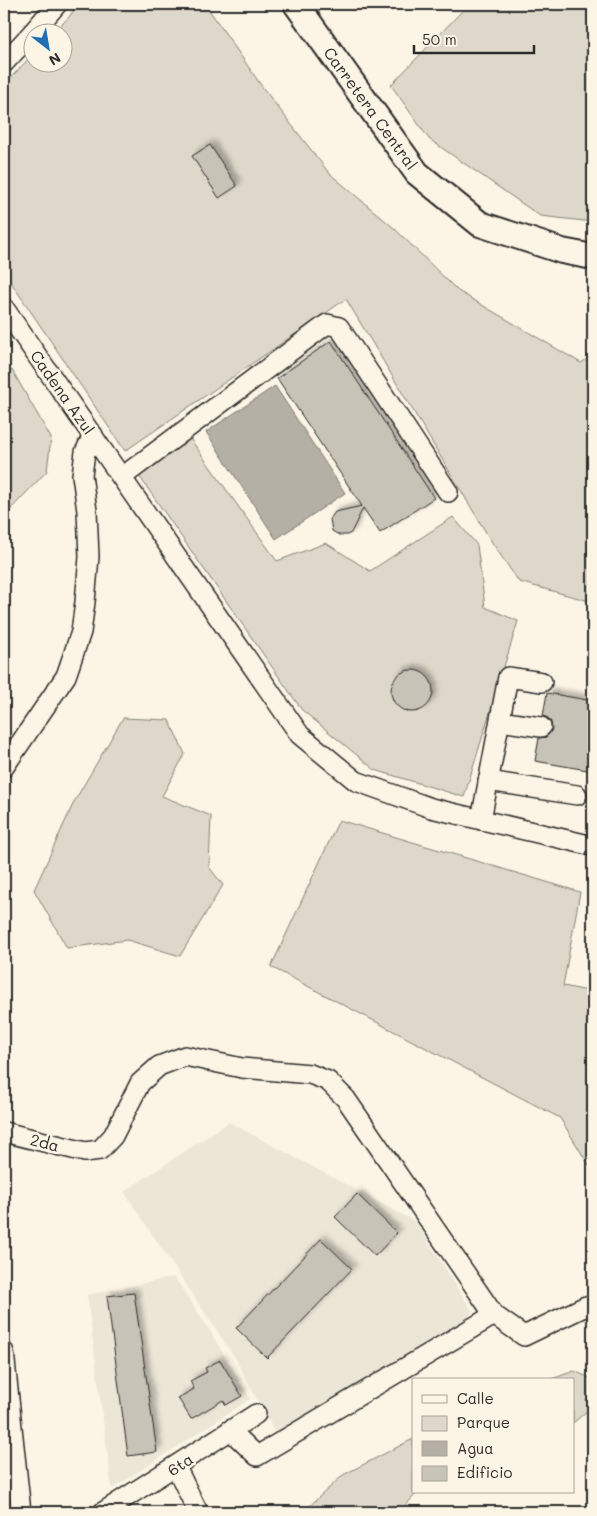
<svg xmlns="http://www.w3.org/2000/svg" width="597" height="1516" viewBox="0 0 597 1516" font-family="Mali,sans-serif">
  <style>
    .built { fill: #ece6d7 }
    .green { fill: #ded8ca; stroke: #84827a }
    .water { fill: #b4b0a5; stroke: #7d7b74 }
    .building { fill: #c8c3b7; stroke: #2b2b2b; filter: url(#shadow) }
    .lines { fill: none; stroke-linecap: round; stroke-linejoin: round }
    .minor-casing { stroke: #2b2b2b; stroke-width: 22 }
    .major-casing { stroke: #2b2b2b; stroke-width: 28 }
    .minor { stroke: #fcf5e5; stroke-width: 19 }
    .major { stroke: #fcf5e5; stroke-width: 24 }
    .labels { text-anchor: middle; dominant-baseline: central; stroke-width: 5; stroke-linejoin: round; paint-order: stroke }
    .street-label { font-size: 16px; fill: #2b2b2b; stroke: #fcf5e5 }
  </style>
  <defs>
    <filter id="shadow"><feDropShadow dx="4.5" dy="-4.5" stdDeviation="2.5" flood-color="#0004"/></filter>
  </defs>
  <rect width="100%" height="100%" fill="#fcf5e5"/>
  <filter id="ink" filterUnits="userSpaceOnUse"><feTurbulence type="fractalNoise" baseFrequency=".02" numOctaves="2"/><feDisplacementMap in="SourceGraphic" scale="10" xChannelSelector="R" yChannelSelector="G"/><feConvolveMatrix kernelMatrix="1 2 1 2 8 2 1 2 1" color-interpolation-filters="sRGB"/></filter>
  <g filter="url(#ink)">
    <g class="built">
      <polygon points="229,1122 416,1222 472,1311 461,1331 275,1433 235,1358 124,1192"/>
      <polygon points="174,1277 206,1324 250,1399 112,1489 87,1295"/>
    </g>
    <g class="green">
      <polygon points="78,4 205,4 263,88 329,173 394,228 458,291 581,363 593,355 593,602 519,582 493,544 346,299 125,451 4,272 4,85 32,55 32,62 62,62 62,32 54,32 69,17"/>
      <polygon points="459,4 593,4 593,222 540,216 429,139 391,85 463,10"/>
      <polygon points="12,370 51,438 47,471 4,516 4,375"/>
      <polygon points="189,437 277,561 326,543 370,571 453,517 477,545 485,607 518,621 464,797 375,770 302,710 137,473"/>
      <polygon points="123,718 169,720 185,754 162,796 211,816 209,867 223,885 180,956 127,940 67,948 34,890 74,802"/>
      <polygon points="339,820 580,892 563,986 593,992 593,1172 560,1118 271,967"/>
      <polygon points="574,1371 593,1379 593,1406 573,1423 573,1380 549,1380"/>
      <polygon points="413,1439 413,1492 418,1492 399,1512 303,1512 343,1475"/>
    </g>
    <polygon class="water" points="275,386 345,493 276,539 206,432"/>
    <g class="building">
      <polygon points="210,145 237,186 219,198 192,156"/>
      <polygon points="331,341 434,498 380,533 363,508 351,533 347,535 339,535 332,531 330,519 335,512 362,506 277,378"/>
      <circle cx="412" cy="691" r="21"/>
      <polygon points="547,693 593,701 593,771 535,761 539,738 546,737 549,734 552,729 551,722 548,718 543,716"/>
      <polygon points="357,1194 397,1233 375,1256 335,1217"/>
      <polygon points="321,1239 352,1269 267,1358 236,1328"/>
      <polygon points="134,1293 157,1452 128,1456 107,1296"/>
      <polygon points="220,1360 242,1396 226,1405 223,1400 191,1419 178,1398 194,1389 190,1381 207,1372 205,1368"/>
    </g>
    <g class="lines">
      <defs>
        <g id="minor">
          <polyline points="33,32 57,4"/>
          <polyline points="4,63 32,33"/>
          <polyline points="4,308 300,735 356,781 431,808 593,846"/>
          <polyline points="122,477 327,324 339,327 448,492"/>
          <polyline points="500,721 541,727"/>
          <polyline points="4,767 66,676 81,632 85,602 89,557 87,511 82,475 85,452 93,435"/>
          <polyline points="488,781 577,795"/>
          <polyline points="481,820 508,677 542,682"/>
          <polyline points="4,1132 85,1152 100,1150 113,1136 140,1083 159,1066 185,1056 242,1068 310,1074 328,1081 346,1099 494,1315 524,1336 586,1306 593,1310"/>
          <polyline points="4,1352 21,1512"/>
          <polyline points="230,1430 257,1456 494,1315"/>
          <polyline points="176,1467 198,1512"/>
          <polyline points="103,1512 256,1414"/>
        </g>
        <polyline id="major" points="296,4 417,173 480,224 562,251 593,257"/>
      </defs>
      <use href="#minor" class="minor-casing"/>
      <use href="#major" class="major-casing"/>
      <use href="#minor" class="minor"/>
      <use href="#major" class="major"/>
    </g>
  </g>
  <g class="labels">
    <g class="street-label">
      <text transform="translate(371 108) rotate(54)">Carretera Central</text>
      <text transform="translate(63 392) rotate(55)">Cadena Azul</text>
      <text transform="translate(45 1142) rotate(14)">2da</text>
      <text transform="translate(180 1464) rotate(-33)">6ta</text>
    </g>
  </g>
  <rect width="597" height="1516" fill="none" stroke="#fcf5e5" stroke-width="20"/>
  <rect x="10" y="10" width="577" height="1496" fill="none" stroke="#2b2b2b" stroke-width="2" filter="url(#ink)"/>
  <rect x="412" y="1378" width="162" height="115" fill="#fcf5e5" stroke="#a8a49b"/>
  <rect x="422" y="1395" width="25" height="8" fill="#fcf5e5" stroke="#a8a49b"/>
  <text x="457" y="1404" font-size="15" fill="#2b2b2b">Calle</text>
  <rect x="422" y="1416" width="25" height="15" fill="#ded8ca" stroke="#a8a49b"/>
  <text x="457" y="1428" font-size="15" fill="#2b2b2b">Parque</text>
  <rect x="422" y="1441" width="25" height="15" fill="#b4b0a5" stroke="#a8a49b"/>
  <text x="457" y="1454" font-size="15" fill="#2b2b2b">Agua</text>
  <rect x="422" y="1466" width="25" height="15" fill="#c8c3b7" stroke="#a8a49b"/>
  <text x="457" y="1478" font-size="15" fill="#2b2b2b">Edificio</text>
  <g transform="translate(48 48) rotate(149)"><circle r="24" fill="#fcf5e5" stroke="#a8a49b"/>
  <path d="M0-4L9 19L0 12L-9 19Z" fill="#1f6fb2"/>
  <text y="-8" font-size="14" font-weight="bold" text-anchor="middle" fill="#2b2b2b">N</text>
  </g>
  <path d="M414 45v8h120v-8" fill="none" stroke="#2b2b2b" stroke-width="2.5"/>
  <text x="422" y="45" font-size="15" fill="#2b2b2b" stroke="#fcf5e5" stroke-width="4" paint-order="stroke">50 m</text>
</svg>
